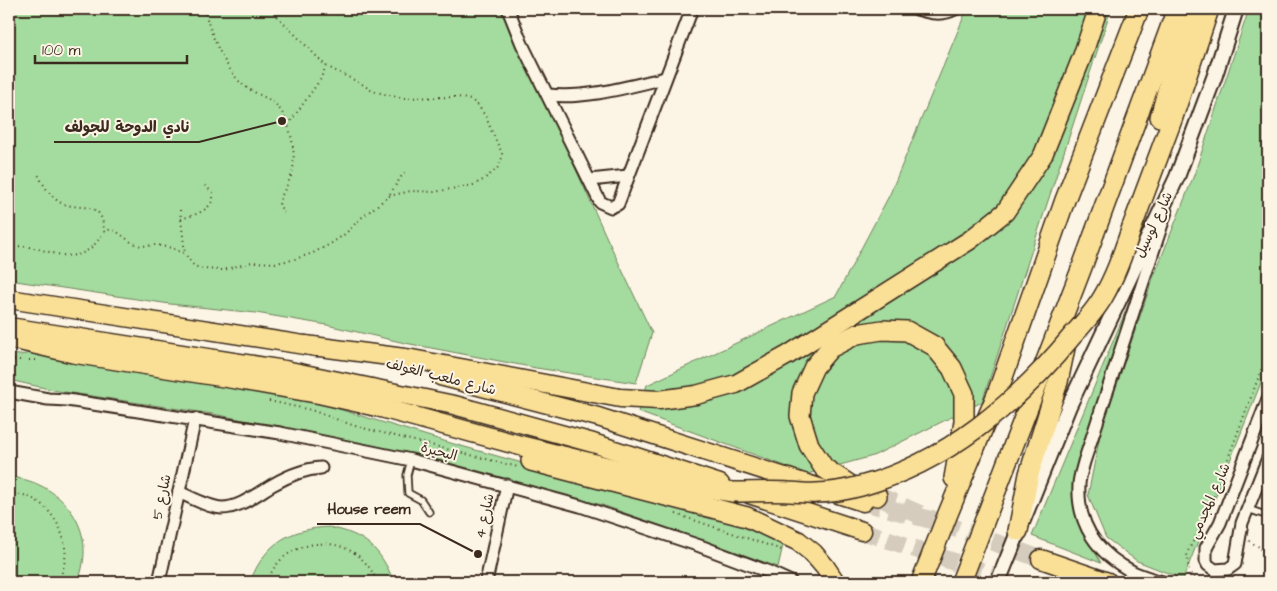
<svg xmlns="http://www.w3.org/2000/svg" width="1277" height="591" viewBox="0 0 1277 591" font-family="'Architects Daughter','Playpen Sans Arabic',sans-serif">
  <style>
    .green { fill: #a4db9e; stroke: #70825e }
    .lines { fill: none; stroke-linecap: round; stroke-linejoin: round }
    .primary-tunnel { stroke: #d5ccbd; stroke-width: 18; stroke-dasharray: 18 9; stroke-linecap: butt }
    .trunk-tunnel { stroke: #d5ccbd; stroke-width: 19; stroke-dasharray: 19 9; stroke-linecap: butt }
    .service-casing { stroke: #3b2a1e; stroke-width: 9 }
    .minor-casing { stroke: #3b2a1e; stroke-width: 15 }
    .tertiary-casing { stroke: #3b2a1e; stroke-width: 18 }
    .primary-casing { stroke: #3b2a1e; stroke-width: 21 }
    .trunk-casing { stroke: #3b2a1e; stroke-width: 22 }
    .path { stroke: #3b2a1e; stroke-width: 2; stroke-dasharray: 1 4; stroke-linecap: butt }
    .service { stroke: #fcf5e5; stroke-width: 5.5 }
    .minor { stroke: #fcf5e5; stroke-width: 11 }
    .tertiary { stroke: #fcf5e5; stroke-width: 14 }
    .primary { stroke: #fadf96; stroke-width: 18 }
    .trunk { stroke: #fadf96; stroke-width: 19 }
    .trunk-bridge-casing { stroke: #3b2a1e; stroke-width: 22; stroke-linecap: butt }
    .trunk-bridge { stroke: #fadf96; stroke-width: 19 }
    .labels { text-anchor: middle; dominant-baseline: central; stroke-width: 4; stroke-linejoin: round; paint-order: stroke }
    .street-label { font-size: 14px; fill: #3b2a1e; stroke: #fcf5e5 }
    .leader { fill: none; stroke: #3b2a1e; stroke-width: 2 }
    .callout-dot { fill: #3b2a1e; stroke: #fcf5e5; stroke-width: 2 }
    .callout-label { font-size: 15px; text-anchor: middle; font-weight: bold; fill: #3b2a1e; stroke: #fcf5e5; stroke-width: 4; stroke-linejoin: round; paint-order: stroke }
  </style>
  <rect width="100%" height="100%" fill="#fcf5e5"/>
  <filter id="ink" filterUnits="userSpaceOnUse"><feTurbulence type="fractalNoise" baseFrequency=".02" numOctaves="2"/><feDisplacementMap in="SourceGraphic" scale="10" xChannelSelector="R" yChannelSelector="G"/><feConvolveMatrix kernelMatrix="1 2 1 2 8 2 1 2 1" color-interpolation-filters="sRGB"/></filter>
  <g filter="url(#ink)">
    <g class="green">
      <polygon points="9,9 504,9 605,234 652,333 636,383 536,368 405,343 327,325 256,313 170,304 9,280"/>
      <polygon points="967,9 1111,9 982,402 873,456 807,474 638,412 647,385 836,296 890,194"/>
      <polygon points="1249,9 1268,9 1268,365 1183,579 1137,561 1106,538 1088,495 1101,430 1152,281 1194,175"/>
      <polygon points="1136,286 1073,484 1076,512 1089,541 1101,563 1032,536"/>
      <polygon points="37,352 309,400 454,444 612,488 709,513 784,541 778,567 602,505 371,445 213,414 58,391 9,380 9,354 20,355"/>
      <path d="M9,477C52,480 91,517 83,563C82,570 80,576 78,582H9Z"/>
      <path d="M329,527C366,535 380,548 394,582H250C265,543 289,529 329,527Z"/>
    </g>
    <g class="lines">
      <g class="primary-tunnel">
        <polyline points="863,502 935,521 1041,559"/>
        <polyline points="862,531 1014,582"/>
      </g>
      <polyline class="trunk-tunnel" points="877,496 935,521"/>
      <defs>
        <g id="service">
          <polyline points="411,460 407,475 408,493 421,500 429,512"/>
          <polyline points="1248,509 1268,516"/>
        </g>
        <g id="minor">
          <polyline points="508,9 522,44 600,202 611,207 618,204 692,9"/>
          <path d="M917,9C930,13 942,16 955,9"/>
          <path d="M548,95C587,99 627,87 665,78"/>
          <polyline points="590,180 628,176"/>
          <polyline points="9,392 48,399 67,400 280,433 411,460 580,506 700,546 769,572 791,582"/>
          <polyline points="1268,399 1220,523 1206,548 1206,561 1208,565 1215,570 1228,569 1235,564 1242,523 1268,458"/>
          <path d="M179,492C192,498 208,507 222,508C241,508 259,492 274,484C288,476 305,469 321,468"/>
          <polyline points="159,582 195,419"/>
          <polyline points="486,582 507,485"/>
          <path d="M1162,582C1152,579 1142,576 1133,572C1098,554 1077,525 1079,485C1079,478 1082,470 1084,462L1166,212"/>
        </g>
        <polyline id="tertiary" points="998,582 1069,406 1177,177 1215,75 1236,9"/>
        <g id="primary">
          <polyline points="9,299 317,347"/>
          <polyline points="9,327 285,370 454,405 593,443 720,484"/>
          <polyline points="305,345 412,359 620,398 659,400 696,395 736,384 788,355 970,240 1005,212 1043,155 1082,57 1098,9"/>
          <polyline points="440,376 598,417 863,502"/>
          <polyline points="749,494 862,531"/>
          <polyline points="1041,559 1108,582"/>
        </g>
        <g id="trunk">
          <polyline points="1160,117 1190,9"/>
          <polyline points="1132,227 1172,120 1209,9"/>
          <polyline points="9,338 73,353 230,378 321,394 379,407 522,446 668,482 733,492"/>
          <polyline points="531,461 747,517 798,541 813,553 825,567 835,582"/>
          <polyline points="877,496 853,487 824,468 809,445 800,416 802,393 814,367 830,348 857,334 882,330 907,331 934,346 952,368 964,394 964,422 954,478"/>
          <polyline points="1018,531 1029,474 1058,382 1067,338"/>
          <polyline points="921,582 947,516 997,394 1065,200 1139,9"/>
          <polyline points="961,582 1082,267 1177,9"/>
        </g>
      </defs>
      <use href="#service" class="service-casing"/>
      <use href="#minor" class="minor-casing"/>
      <use href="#tertiary" class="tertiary-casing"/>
      <use href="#primary" class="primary-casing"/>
      <use href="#trunk" class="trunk-casing"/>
      <g class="path">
        <path d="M205,9C208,30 226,70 242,84C252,93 266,96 275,104C290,117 296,151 293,169C291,182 281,192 279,205L284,212"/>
        <polyline points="288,125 320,80 326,66"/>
        <polyline points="390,194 405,171"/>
        <polyline points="180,210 185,254"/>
        <path d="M181,219C194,215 215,210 213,193L204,185"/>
        <polyline points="104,232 109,230 116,231 131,242 141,246 156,245 172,248 185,254 194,266 203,269 223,270 252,262 275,263 292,260 313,253 332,243 345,234 361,218 389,196 411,191 434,192 473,185 483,180 497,169 502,158 502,153 492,132 486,117 477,104 471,100 458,97 402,98 372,91 362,84 326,66 270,9"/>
        <path d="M9,247C46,240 75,279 104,232C102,198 83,212 61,203C50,197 42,183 37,172"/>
        <polyline points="9,360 36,360"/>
        <polyline points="269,401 311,410 355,426 518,467"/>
        <path d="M9,493C39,492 62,520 65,548C67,559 62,572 59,582"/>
        <polyline points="676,514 782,550"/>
        <polyline points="1249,541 1261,548 1263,561 1268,566"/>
        <path d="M268,582C270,572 277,563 284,557C317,532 362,543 377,582"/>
        <polyline points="1198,582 1189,572 1187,553 1206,517 1268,352"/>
      </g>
      <use href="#service" class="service"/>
      <use href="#minor" class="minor"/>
      <use href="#tertiary" class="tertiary"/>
      <use href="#primary" class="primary"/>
      <use href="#trunk" class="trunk"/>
      <defs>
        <path id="trunk-bridge" d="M733,492C752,492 771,491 789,492C798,492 807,494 816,493C831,493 846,490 861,486C946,463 1018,402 1073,335C1084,323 1095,311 1103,297C1116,275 1124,250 1132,227"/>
      </defs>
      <use href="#trunk-bridge" class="trunk-bridge-casing"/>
      <use href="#trunk-bridge" class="trunk-bridge"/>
    </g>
  </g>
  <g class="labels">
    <g class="street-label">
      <text transform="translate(1154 225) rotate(-65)">شارع لوسيل</text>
      <text transform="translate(441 377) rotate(14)">شارع ملعب الغولف</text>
      <text transform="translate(439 452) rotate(15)">البحيرة</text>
      <text transform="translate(162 497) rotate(-78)">شارع 5</text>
      <text transform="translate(1210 501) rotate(-66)">شارع المجدمي</text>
      <text transform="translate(485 516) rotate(-78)">شارع 4</text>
    </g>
  </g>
  <path class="leader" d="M282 121L199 142H54M478 554L420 524H317"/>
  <g class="callout-dot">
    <circle cx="282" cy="121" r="5"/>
    <circle cx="478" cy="554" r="5"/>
  </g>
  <g class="callout-label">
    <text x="127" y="132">نادي الدوحة للجولف</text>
    <text x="369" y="514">House reem</text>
  </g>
  <rect width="1277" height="591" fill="none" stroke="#fcf5e5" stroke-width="30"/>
  <rect x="15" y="15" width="1247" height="561" fill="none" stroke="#3b2a1e" stroke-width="2" filter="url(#ink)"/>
  <path d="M35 55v8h152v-8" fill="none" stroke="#3b2a1e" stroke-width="2.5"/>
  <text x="42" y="55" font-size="15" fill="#3b2a1e" stroke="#fcf5e5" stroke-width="4" paint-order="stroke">100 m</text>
</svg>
